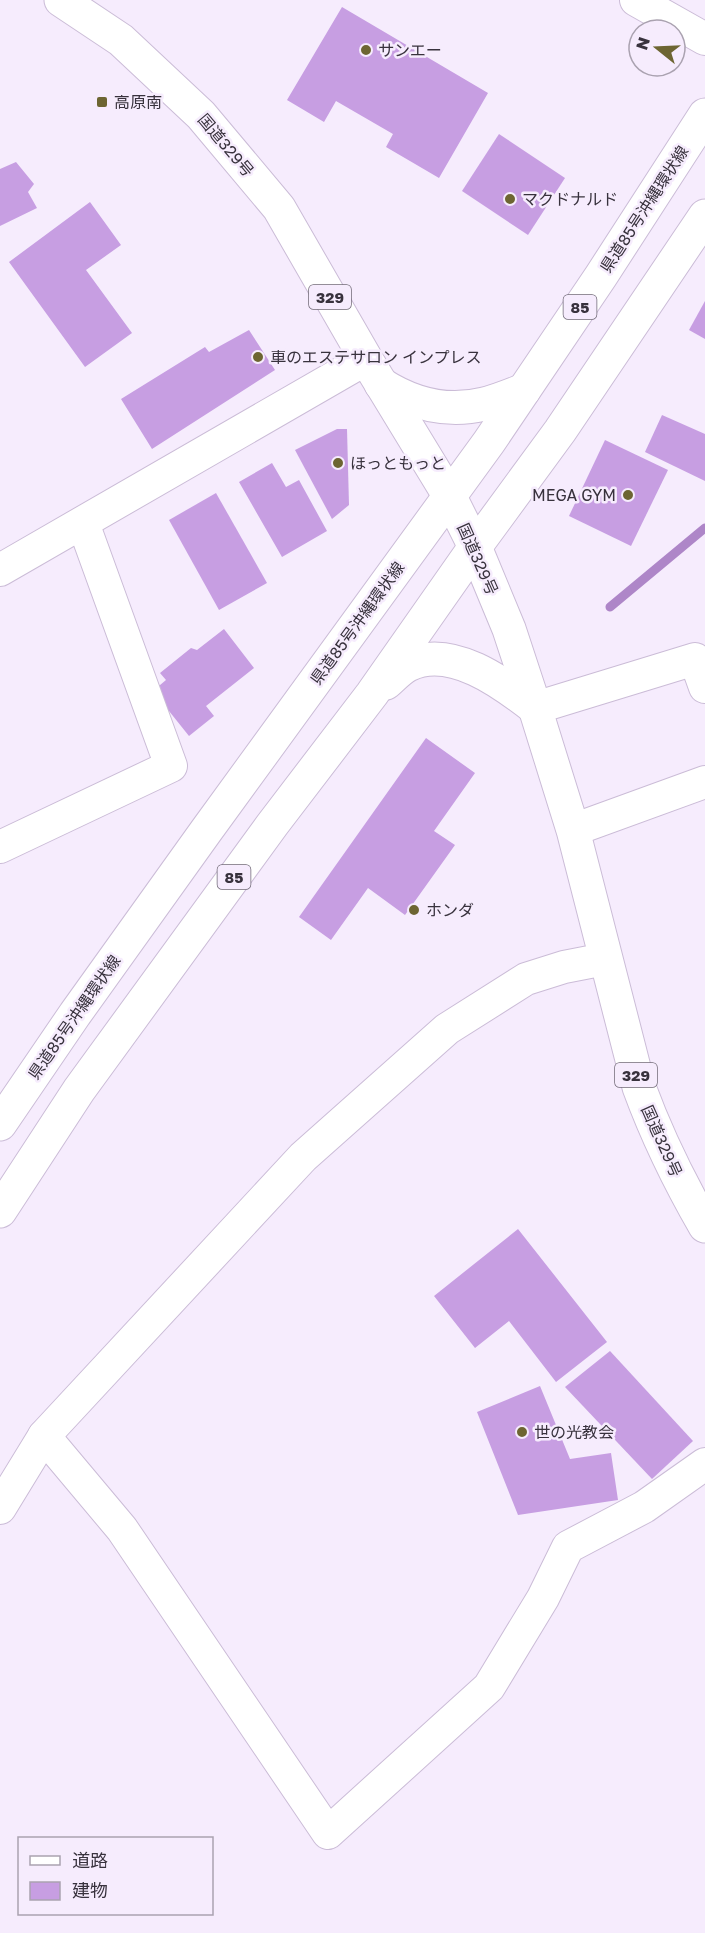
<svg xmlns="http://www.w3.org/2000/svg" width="705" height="1933" viewBox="0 0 705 1933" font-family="'Golos Text','Noto Sans JP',sans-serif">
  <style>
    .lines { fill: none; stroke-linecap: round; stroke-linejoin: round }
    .stream { stroke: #ae86c8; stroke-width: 9 }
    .building { fill: #c79ee2 }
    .minor-casing { stroke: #cbbcd7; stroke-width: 34 }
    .primary-casing { stroke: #cbbcd7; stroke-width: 35 }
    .trunk-casing { stroke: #cbbcd7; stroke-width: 35 }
    .minor { stroke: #fff; stroke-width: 32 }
    .primary { stroke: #fff; stroke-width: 33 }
    .trunk { stroke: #fff; stroke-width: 33 }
    .poi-dot { fill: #6d6532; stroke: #f6ecfd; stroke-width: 2 }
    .labels { text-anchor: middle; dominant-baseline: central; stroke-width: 5; stroke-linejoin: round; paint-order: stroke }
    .shield { fill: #f6ecfd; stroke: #716a77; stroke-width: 1.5 }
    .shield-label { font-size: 15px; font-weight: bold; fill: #38323d }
    .poi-label { font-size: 16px; fill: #38323d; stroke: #f6ecfd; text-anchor: start }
    .street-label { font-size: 16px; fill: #38323d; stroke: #f6ecfd }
  </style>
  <rect width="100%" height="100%" fill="#f6ecfd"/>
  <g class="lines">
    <polyline class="stream" points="610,607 705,528"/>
  </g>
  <g class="building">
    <polygon points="342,7 488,93 439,178 386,147 393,134 336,101 324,122 287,100"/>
    <polygon points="499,134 565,178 528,235 462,191"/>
    <polygon points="16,162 34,184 28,192 37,208 0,226 0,169"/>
    <polygon points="90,202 121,245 86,270 132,333 85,367 9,262"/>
    <polygon points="705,301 705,339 689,330"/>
    <polygon points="249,330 275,370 152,449 121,399 205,347 209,352"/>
    <polygon points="662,415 705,434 705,481 645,452"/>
    <polygon points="337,429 347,429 349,505 332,519 295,450"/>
    <polygon points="605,440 668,470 631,546 569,516"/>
    <polygon points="272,463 286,487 299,480 327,531 282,557 239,482"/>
    <polygon points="216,493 267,583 219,610 169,520"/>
    <polygon points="224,629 254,668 206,706 214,716 189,736 153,691 166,680 160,673 191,648 197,650"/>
    <polygon points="426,738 475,773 434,831 455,845 405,915 368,888 331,940 299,917"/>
    <polygon points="518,1229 607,1342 556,1382 509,1321 475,1348 434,1296"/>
    <polygon points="610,1351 693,1441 652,1479 565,1387"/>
    <polygon points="540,1386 570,1459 611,1453 618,1500 518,1515 477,1412"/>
  </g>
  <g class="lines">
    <defs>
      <g id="minor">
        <polyline points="636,0 705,39"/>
        <polyline points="0,570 366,359"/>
        <polyline points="535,708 695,659 705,687"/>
        <polyline points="573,830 705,782"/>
        <polyline points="0,847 171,766 83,523"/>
        <polyline points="44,1436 122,1529 328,1833 489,1687 543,1598 568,1547 644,1507 705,1464"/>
        <polyline points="0,1508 44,1436 303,1157 447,1029 526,979 564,967 605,959"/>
      </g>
      <g id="primary">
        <path d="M381,384C412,404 448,413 484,404C497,401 511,395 524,390"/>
        <path d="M386,683C393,677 400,669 408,665C451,644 503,683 535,708"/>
        <polyline points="0,1124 75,1014 206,831 489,442 601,276 705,115"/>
        <polyline points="0,1211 79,1090 272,825 372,694 475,547 560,431 705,216"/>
      </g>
      <path id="trunk" d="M61,0L121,40L201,115L279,208L366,359L450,497L475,547L509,629L535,708L573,830L639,1087C657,1136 679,1181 705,1226"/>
    </defs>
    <use href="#minor" class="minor-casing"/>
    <use href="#primary" class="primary-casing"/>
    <use href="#trunk" class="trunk-casing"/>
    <use href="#minor" class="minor"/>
    <use href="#primary" class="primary"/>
    <use href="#trunk" class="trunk"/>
  </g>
  <g class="poi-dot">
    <circle cx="366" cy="50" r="6"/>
    <rect x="96" y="96" width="12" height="12" rx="3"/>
    <circle cx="510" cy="199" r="6"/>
    <circle cx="258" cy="357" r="6"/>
    <circle cx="338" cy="463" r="6"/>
    <circle cx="628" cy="495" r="6"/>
    <circle cx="414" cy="910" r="6"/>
    <circle cx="522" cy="1432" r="6"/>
  </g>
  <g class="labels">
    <g class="shield">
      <rect x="309" y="285" width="42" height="24" rx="4.5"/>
      <rect x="563.5" y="295" width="33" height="24" rx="4.5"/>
      <rect x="217.5" y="865" width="33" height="24" rx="4.5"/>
      <rect x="615" y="1063" width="42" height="24" rx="4.5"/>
    </g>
    <g class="shield-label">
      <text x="330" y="297">329</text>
      <text x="580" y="307">85</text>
      <text x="234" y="877">85</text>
      <text x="636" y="1075">329</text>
    </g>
    <g class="poi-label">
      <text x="378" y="50">サンエー</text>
      <text x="114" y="102">高原南</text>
      <text x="522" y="199">マクドナルド</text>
      <text x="270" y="357">車のエステサロン インプレス</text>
      <text x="350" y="463">ほっともっと</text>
      <text x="616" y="495" text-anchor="end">MEGA GYM</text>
      <text x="426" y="910">ホンダ</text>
      <text x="534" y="1432">世の光教会</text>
    </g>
    <g class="street-label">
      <text transform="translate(226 145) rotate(50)">国道329号</text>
      <text transform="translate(644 209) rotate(-57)">県道85号沖縄環状線</text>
      <text transform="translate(478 559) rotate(66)">国道329号</text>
      <text transform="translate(357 623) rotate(-54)">県道85号沖縄環状線</text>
      <text transform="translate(74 1017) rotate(-55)">県道85号沖縄環状線</text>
      <text transform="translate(662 1141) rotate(66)">国道329号</text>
    </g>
  </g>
  <rect x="18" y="1837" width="195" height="78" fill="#f6ecfd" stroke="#aaa2b0" stroke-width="1.5"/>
  <rect x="30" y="1856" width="30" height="9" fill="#ffffff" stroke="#aaa2b0" stroke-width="1.5"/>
  <text x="72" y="1867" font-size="18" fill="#38323d">道路</text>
  <rect x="30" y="1882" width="30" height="18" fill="#c79ee2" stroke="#aaa2b0" stroke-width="1.5"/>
  <text x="72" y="1897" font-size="18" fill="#38323d">建物</text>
  <g transform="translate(657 48) rotate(288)"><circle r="28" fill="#f6ecfd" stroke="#aaa2b0" stroke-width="1.5"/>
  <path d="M0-4.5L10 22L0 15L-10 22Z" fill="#6d6532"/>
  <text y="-9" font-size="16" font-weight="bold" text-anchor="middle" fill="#38323d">N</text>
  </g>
</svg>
